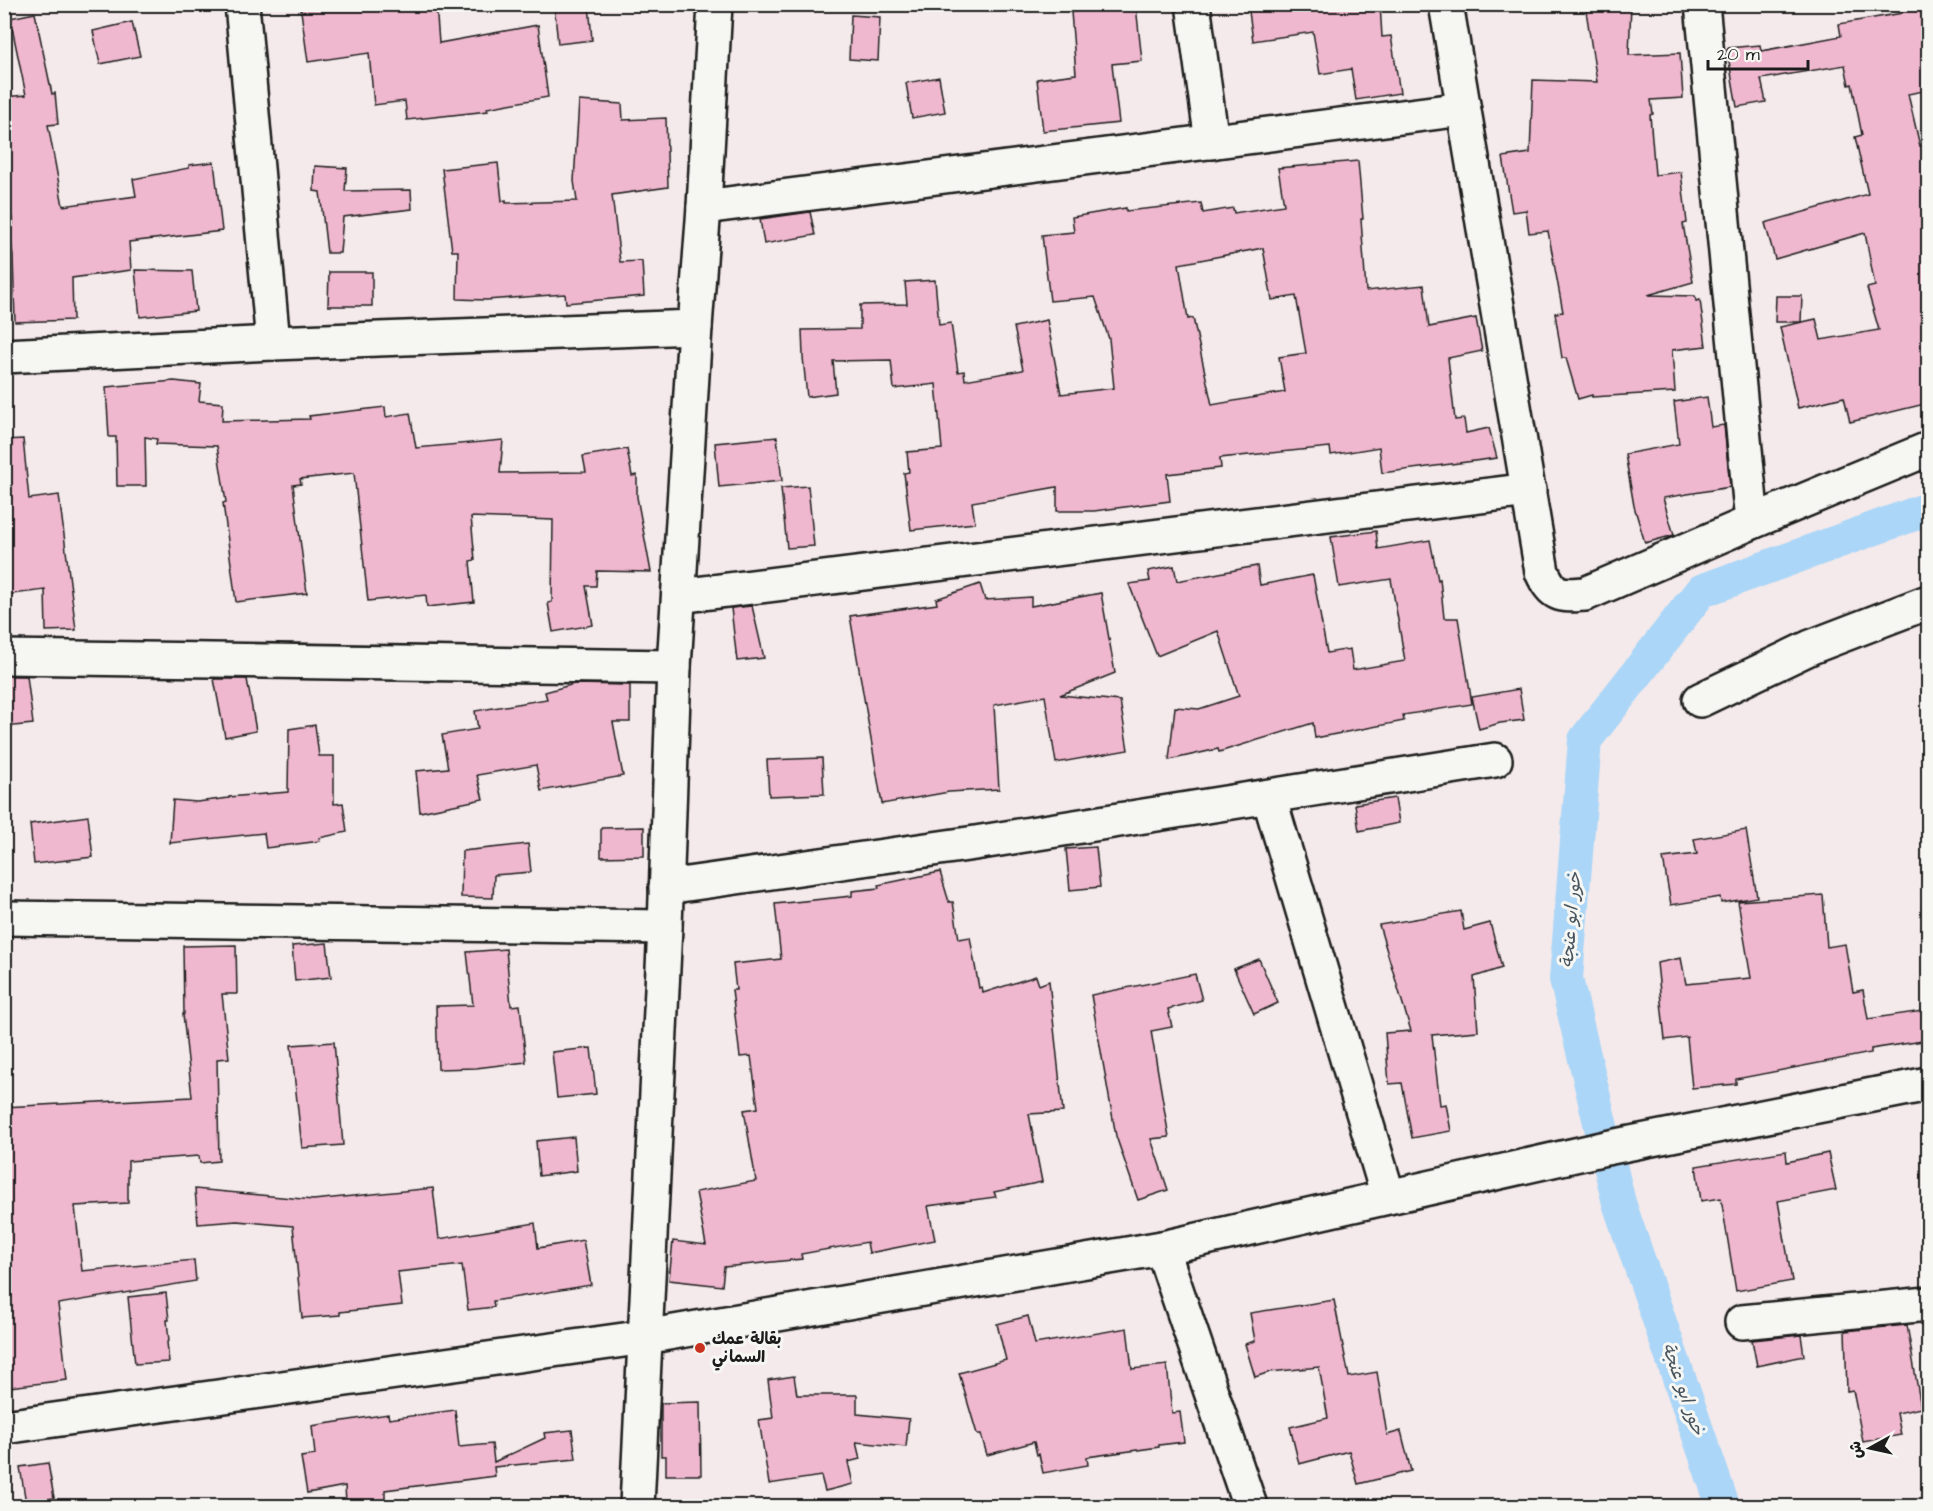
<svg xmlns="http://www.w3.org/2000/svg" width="1933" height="1511" viewBox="0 0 1933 1511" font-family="'Architects Daughter','Playpen Sans Arabic',sans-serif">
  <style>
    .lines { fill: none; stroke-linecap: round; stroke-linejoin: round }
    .canal { stroke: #abd6f7; stroke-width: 34 }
    .building { fill: #f0b8cf; stroke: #1c1c1c; stroke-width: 1.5; fill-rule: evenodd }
    .street-casing { stroke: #1c1c1c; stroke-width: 38 }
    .street { stroke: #f6f6f2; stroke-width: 33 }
    .poi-dot { fill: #c8321e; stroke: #f6f6f2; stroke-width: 2 }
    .labels { text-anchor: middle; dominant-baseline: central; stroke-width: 6; stroke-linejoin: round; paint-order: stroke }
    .poi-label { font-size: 16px; font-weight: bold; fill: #1c1c1c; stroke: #f6f6f2; text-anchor: start }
    .water-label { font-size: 18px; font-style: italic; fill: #47545e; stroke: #f6f6f2 }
  </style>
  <rect width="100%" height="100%" fill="#f5eaeb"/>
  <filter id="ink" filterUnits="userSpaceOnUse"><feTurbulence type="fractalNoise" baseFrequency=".0167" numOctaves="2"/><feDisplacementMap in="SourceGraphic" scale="12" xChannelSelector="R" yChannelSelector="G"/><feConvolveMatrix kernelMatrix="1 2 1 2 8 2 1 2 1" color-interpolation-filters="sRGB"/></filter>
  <g filter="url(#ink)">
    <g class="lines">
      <polyline class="canal" points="1723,1506 1619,1203 1566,979 1585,740 1701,591 1928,509"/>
    </g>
    <g class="building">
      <polygon points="300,4 436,4 439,43 538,25 548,97 487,108 488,111 407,120 405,101 374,105 369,53 308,62"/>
      <polygon points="554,4 589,4 592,40 558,44"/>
      <polygon points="1248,4 1380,4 1382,37 1391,36 1400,93 1356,100 1351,69 1320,74 1313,32 1253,41"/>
      <polygon points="1585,4 1631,4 1629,55 1680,53 1683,98 1651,100 1653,114 1650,115 1655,175 1681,172 1687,223 1683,224 1693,282 1648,295 1695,296 1696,301 1700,300 1706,346 1672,350 1675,392 1592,397 1592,395 1578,399 1566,358 1562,358 1555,313 1563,312 1548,231 1529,233 1526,210 1512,212 1503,157 1530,153 1533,80 1597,82"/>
      <polygon points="1902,4 1929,4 1929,90 1908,94 1920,146 1929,144 1929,403 1850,422 1844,397 1798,408 1780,327 1816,319 1821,340 1879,330 1867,288 1875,286 1865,233 1775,259 1765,223 1868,194 1855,137 1862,135 1852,84 1849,85 1845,65 1761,79 1766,102 1737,107 1727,50 1728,48 1760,45 1761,51 1841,36 1839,24 1902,13"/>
      <polygon points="1136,6 1142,61 1112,64 1119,123 1043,131 1037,79 1076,74 1071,12"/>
      <polygon points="35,13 52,94 55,93 58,124 48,125 63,206 136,196 133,179 189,168 189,165 214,162 222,231 129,242 131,270 72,278 73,320 15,322 13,256 9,224 13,224 4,175 4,97 26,95 10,18"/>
      <polygon points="851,15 880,17 878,61 849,59"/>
      <polygon points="132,22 140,56 100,64 93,31"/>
      <polygon points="939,77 945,112 912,118 906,83"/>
      <polygon points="579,101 622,104 623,120 666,118 668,187 612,195 620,262 642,261 644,296 566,303 565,294 486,300 457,299 458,251 452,251 442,169 498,163 502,201 506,200 506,203 577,201 574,181"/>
      <path d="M1358,161L1363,219H1361L1366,291L1424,285L1429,327L1476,318L1482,351L1448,358L1455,420L1464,419L1466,433L1489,428L1497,458L1382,473L1379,447L1331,455L1330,447L1220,458L1221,468L1167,474L1170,501L1094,511H1057V487L972,502L975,523L911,530L904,473L909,472L907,452L942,449L936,384L894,389L891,360L833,361L836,393L807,397L803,357L802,330L860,329V305L907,304L905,282L935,280L939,325L951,323L958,372L964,371L965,380L1023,370L1014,327L1047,320L1061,394L1114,388L1109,339L1095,297L1050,301L1042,235L1074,232L1072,217L1126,208V211L1201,203L1203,213L1233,208L1234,213L1284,205L1278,168ZM1263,248L1272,300L1296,296L1306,353L1279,357L1285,392L1212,405L1193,318L1188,319L1179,264Z"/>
      <polygon points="315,166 347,168 345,191 411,190 412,209 343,217 340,253 327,253 320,192 314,191"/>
      <polygon points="810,212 815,235 764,244 760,219"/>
      <polygon points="135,270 192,271 196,311 140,317"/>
      <polygon points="329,272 372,272 372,306 328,306"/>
      <polygon points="1776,296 1802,296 1801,322 1775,322"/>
      <polygon points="174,381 201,384 199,401 223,403 222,421 310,419 309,416 385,407 386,417 410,413 416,448 503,440 500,473 586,472 583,456 627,449 632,476 637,475 637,497 651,572 597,571 596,586 586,586 593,625 553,632 548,603 552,602 553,520 471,517 475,560 470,561 474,602 427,607 426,595 368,601 354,473 300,479 301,484 293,485 307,593 236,602 223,503 226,502 217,446 156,444 157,439 145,437 146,486 117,486 116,437 109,437 106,387"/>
      <polygon points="1707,397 1711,427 1724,425 1730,487 1663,498 1674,535 1645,543 1634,506 1625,454 1679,444 1674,402"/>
      <polygon points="777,437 782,481 719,487 715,443"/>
      <polygon points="23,439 29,499 59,495 76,630 46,631 45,590 4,595 4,440"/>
      <polygon points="808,486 814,546 787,548 781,488"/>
      <polygon points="1376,531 1378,549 1430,540 1438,580 1440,579 1444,618 1458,618 1472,704 1403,715 1404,721 1315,738 1313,723 1219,752 1218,749 1169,760 1175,707 1199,709 1239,696 1218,631 1157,656 1129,584 1150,581 1148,571 1174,566 1177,581 1257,566 1260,585 1313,575 1327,653 1350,649 1353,670 1405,661 1391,579 1339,587 1331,537"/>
      <polygon points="980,584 985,600 1031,597 1031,606 1101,593 1115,673 1060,695 1120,701 1128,750 1056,763 1045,696 994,705 999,789 949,792 882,804 850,616 937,604 936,599"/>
      <polygon points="752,606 764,658 737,661 731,608"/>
      <polygon points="4,676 27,676 33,724 4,727"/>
      <polygon points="214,679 247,679 256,731 225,737"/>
      <polygon points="574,684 630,685 630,722 613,722 623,776 541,791 536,765 477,775 483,799 420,812 416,771 448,768 442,735 478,729 475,711 547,699 545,692"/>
      <polygon points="1519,689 1524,720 1500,723 1479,729 1472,697"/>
      <polygon points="315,725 319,756 334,756 334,804 343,803 347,832 319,838 320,841 266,848 264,833 170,843 173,800 197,802 229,798 229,797 288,792 289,729"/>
      <polygon points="822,758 824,794 769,796 767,760"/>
      <polygon points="1395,798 1399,823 1359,831 1355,804"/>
      <polygon points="88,816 93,857 34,864 30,824"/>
      <polygon points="644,827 644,856 601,857 601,828"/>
      <polygon points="1746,830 1757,897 1721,903 1720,897 1671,905 1663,858 1697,854 1694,839"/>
      <polygon points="528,844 531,872 494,875 493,898 461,897 462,851"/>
      <polygon points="1096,847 1100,887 1070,890 1066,849"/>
      <polygon points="940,872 949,902 953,902 959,939 970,937 979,988 982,987 983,993 1036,976 1039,985 1049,981 1063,1112 1029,1114 1042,1182 994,1192 996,1197 928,1206 935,1240 869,1253 867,1242 801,1254 802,1259 724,1267 722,1286 669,1280 673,1241 706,1245 696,1192 756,1181 744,1110 758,1108 751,1056 740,1057 732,990 736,990 733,964 781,959 775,904 852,896 852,891 879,888 878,885"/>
      <polygon points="1823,895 1827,947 1845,944 1853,992 1863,990 1868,1019 1929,1010 1929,1040 1871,1049 1871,1053 1736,1079 1736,1084 1692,1088 1687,1037 1665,1040 1657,963 1681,958 1686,984 1751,978 1738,901"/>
      <polygon points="1461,911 1464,930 1490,923 1502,968 1474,977 1478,1031 1432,1035 1440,1105 1446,1104 1451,1131 1412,1138 1402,1083 1389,1084 1385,1033 1411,1031 1379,925"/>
      <polygon points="327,943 331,977 295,981 292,946"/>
      <polygon points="236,945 237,994 222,994 229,1058 217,1059 219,1161 200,1163 199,1156 128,1161 128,1203 75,1206 82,1271 194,1260 196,1281 58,1304 67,1380 10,1387 4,1338 4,1107 192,1097 183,1014 184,1014 183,946"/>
      <polygon points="506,949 511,1006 520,1005 526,1062 476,1068 438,1069 436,1006 473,1005 467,952"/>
      <polygon points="1259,959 1278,1003 1254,1014 1234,969"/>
      <polygon points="1195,974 1202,1000 1168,1009 1172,1027 1151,1031 1169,1137 1151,1139 1168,1190 1138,1200 1116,1136 1091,995"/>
      <polygon points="334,1042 343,1145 302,1148 291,1045"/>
      <polygon points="591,1048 596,1094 557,1098 552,1052"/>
      <polygon points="574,1137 577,1171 539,1176 536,1141"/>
      <polygon points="1786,1151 1787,1162 1828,1153 1836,1190 1778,1201 1792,1281 1736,1291 1721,1198 1701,1201 1696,1166"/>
      <polygon points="433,1188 439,1239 535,1223 538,1248 583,1240 591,1285 493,1301 494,1307 468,1310 462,1265 398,1272 402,1305 340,1312 340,1315 302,1318 293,1226 237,1221 198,1224 195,1189 313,1200"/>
      <polygon points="166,1293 169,1320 167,1320 169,1341 167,1342 169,1362 135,1364 128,1297"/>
      <polygon points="1334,1300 1349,1377 1377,1372 1387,1435 1401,1431 1411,1471 1358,1484 1349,1451 1299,1464 1290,1427 1328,1418 1319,1367 1270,1372 1255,1377 1245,1344 1255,1341 1250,1313"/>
      <polygon points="1028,1316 1035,1344 1127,1328 1132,1369 1167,1365 1172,1413 1180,1412 1184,1442 1159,1445 1159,1447 1087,1457 1088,1465 1043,1473 1039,1454 1037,1455 1034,1442 987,1455 981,1434 977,1434 959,1373 1006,1360 997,1324"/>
      <polygon points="1907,1325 1921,1408 1897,1413 1901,1435 1863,1442 1853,1390 1847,1391 1845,1331"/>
      <polygon points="1801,1335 1804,1356 1757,1366 1752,1340"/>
      <polygon points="794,1376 797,1395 857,1395 857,1414 909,1419 906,1447 856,1442 860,1459 848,1462 853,1484 825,1491 821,1476 769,1484 759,1420 773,1418 768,1380"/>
      <polygon points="700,1402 701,1475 666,1475 666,1456 661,1456 661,1403"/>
      <polygon points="455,1410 459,1447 492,1444 494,1462 545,1438 544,1433 572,1430 576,1459 494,1467 495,1476 385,1490 385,1500 346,1503 345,1486 307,1493 301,1457 315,1455 312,1426 388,1414 389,1419"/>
      <polygon points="48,1463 54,1498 26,1503 20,1467"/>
    </g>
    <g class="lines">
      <defs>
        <g id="street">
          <polyline points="242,4 273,343"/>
          <polyline points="1193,4 1212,142"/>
          <path d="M1446,4L1542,572C1553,596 1560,596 1585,594L1752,522L1928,449"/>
          <polyline points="1702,4 1752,522"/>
          <polyline points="704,207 1463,109"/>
          <polyline points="4,356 273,343 695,327"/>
          <polyline points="679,596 1529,490"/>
          <polyline points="4,657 674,667"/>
          <polyline points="1700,700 1811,647 1928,602"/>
          <polyline points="1269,797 1388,1196"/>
          <polyline points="666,887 975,843 1495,760"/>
          <polyline points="4,918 665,927"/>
          <polyline points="1162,1248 1250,1506"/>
          <polyline points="1742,1322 1928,1304"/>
          <polyline points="4,1427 645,1337 1162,1248 1606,1148 1928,1084"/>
          <polyline points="637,1506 665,927 674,667 695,327 704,207 715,4"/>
        </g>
      </defs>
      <use href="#street" class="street-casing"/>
      <use href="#street" class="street"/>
    </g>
  </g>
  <circle class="poi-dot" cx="700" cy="1348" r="6"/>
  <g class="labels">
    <g class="poi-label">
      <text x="712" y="1339">بقالة عمك<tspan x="712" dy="18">السماني</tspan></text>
    </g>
    <g class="water-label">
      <text transform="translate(1571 920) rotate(-85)">خور ابو عنجة</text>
      <text transform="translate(1683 1389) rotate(71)">خور ابو عنجة</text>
    </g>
  </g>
  <rect width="1933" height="1511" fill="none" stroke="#f6f6f2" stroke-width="24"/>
  <rect x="12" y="12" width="1909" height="1487" fill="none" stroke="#1c1c1c" stroke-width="2" filter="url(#ink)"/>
  <g transform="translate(1870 1448) rotate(262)" stroke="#f6f6f2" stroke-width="4.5" paint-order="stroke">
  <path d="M0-4.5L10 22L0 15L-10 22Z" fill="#1c1c1c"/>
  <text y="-9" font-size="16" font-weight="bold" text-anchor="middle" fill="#1c1c1c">ش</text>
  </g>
  <path d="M1708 60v9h100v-9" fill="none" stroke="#1c1c1c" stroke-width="3"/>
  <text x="1717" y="60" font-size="18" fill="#1c1c1c" stroke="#f6f6f2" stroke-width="4.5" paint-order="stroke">20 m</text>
</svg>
